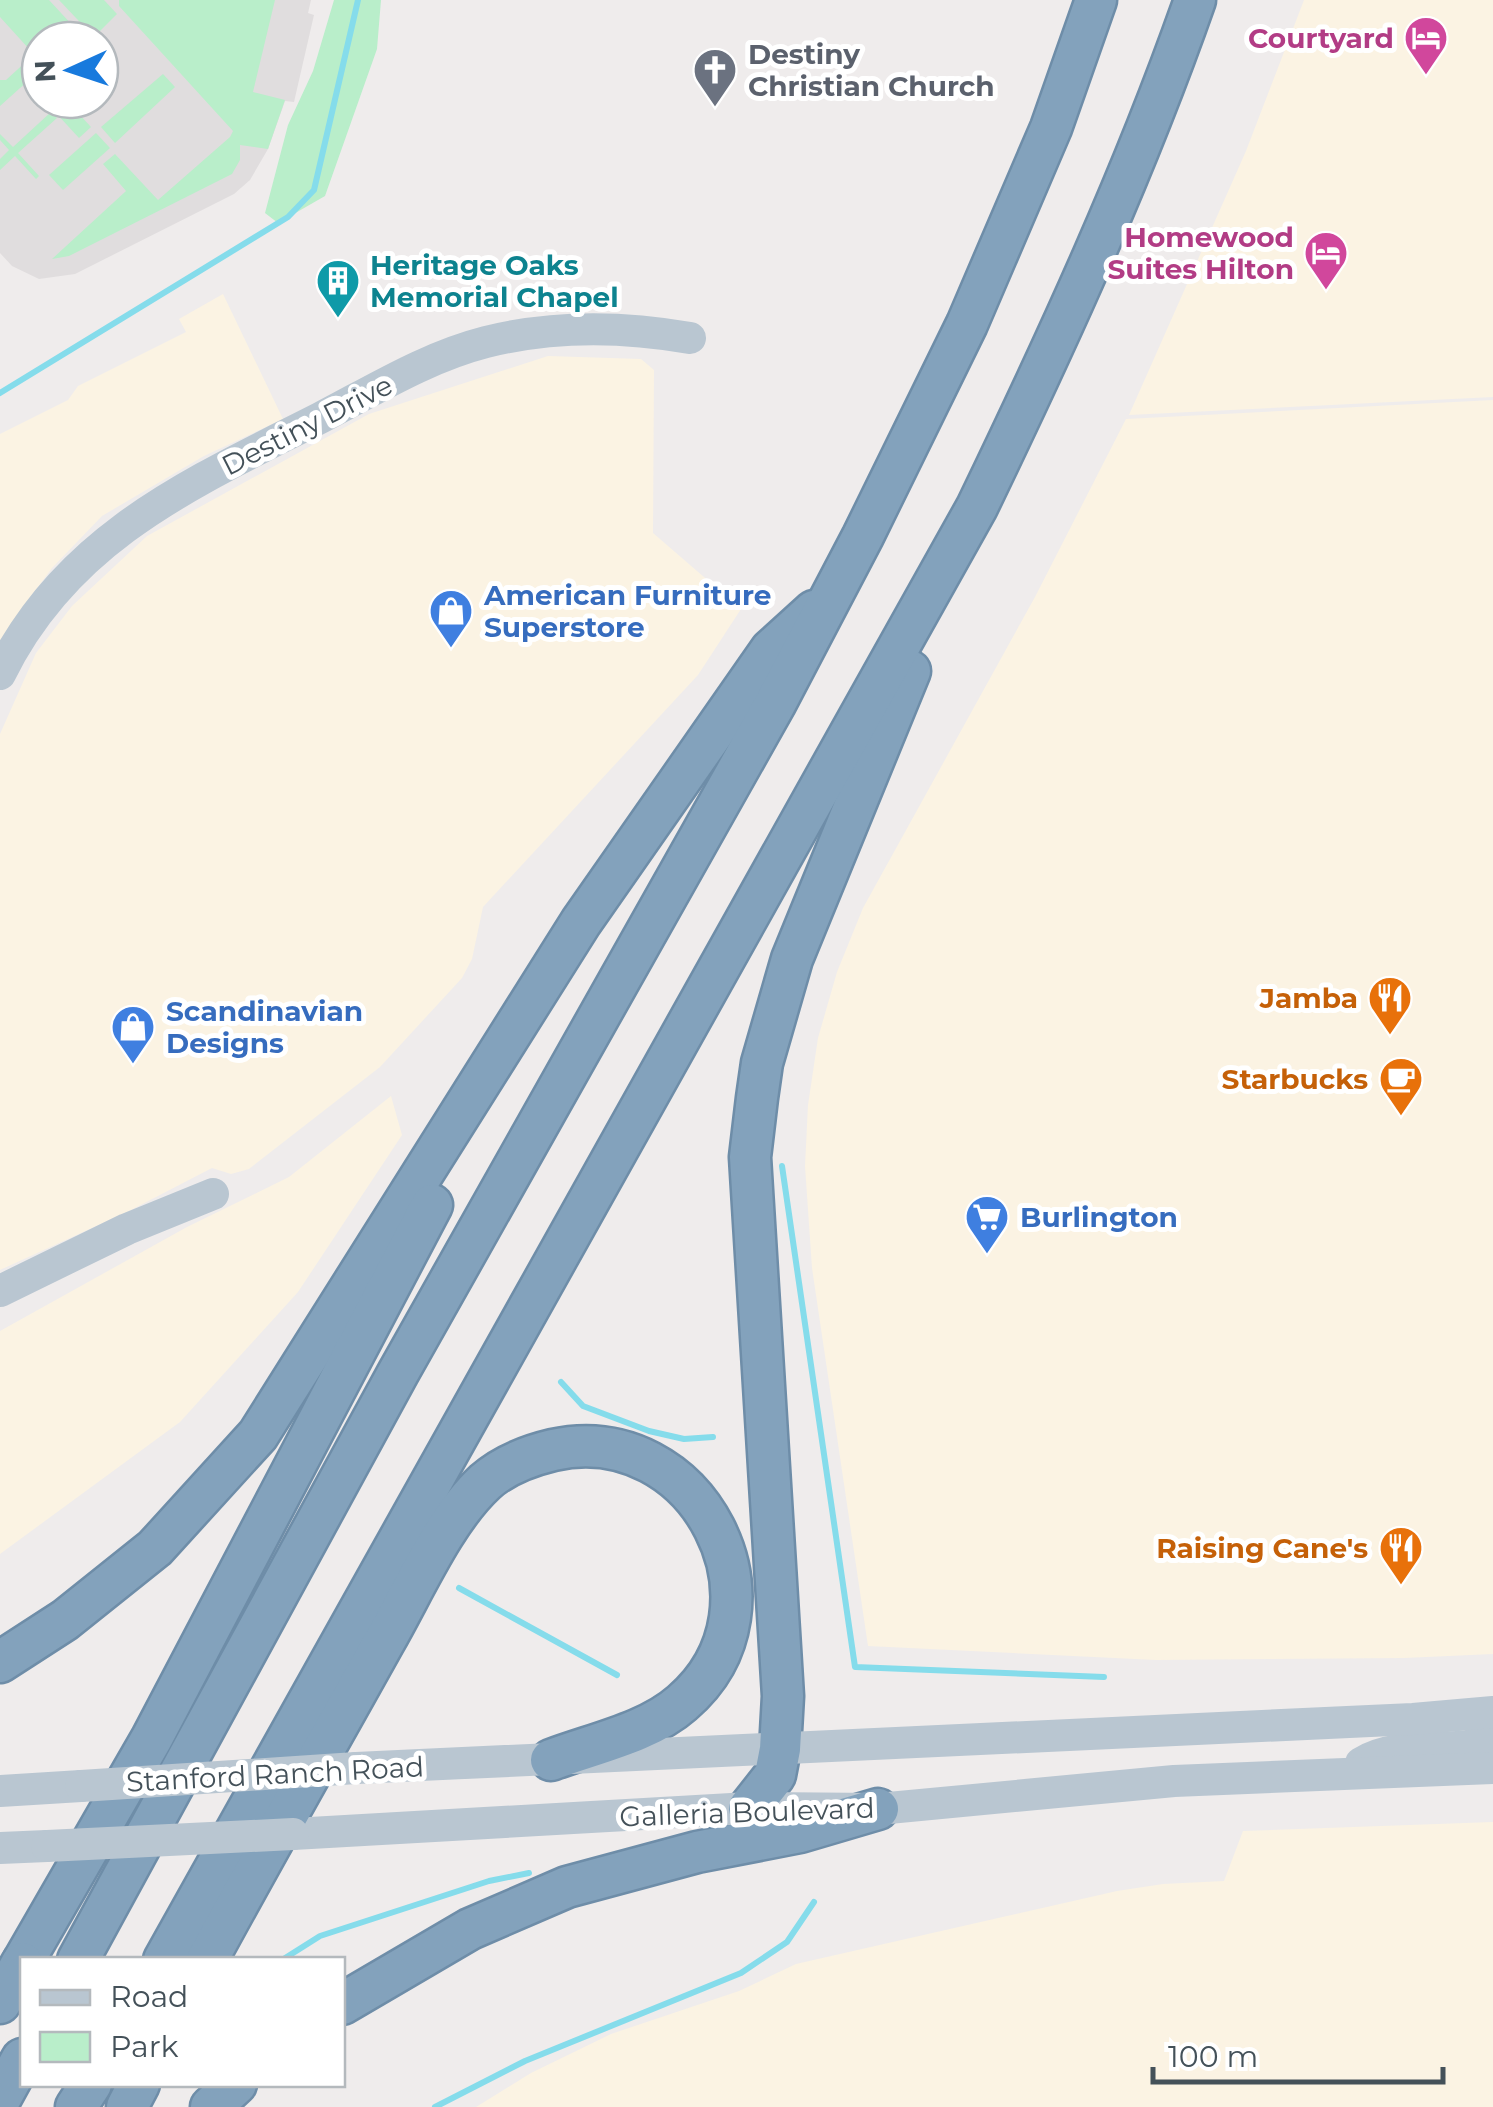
<svg xmlns="http://www.w3.org/2000/svg" width="1493" height="2107" viewBox="0 0 1493 2107" font-family="Montserrat,sans-serif">
  <style>
    .commercial { fill: #fbf3e3 }
    .education { fill: #e0ddde; fill-rule: evenodd }
    .green { fill: #b9eeca }
    .lines { fill: none; stroke-linecap: round; stroke-linejoin: round }
    .stream { stroke: #85dceb; stroke-width: 6 }
    .highway-casing { stroke: #6e8da8; stroke-width: 45 }
    .secondary { stroke: #b9c6d1; stroke-width: 32 }
    .highway { stroke: #83a2bc; stroke-width: 40 }
    .secondary-bridge { stroke: #b9c6d1; stroke-width: 32 }
    .labels { text-anchor: middle; dominant-baseline: central; stroke-width: 10; stroke-linejoin: round; paint-order: stroke }
    .hotel-label { font-size: 28px; font-weight: bold; fill: #b23c85; stroke: #fff; text-anchor: end }
    .worship-label { font-size: 28px; font-weight: bold; fill: #5b616d; stroke: #fff; text-anchor: start }
    .culture-label { font-size: 28px; font-weight: bold; fill: #0d838f; stroke: #fff; text-anchor: start }
    .street-label { font-size: 28px; fill: #445159; stroke: #fff }
    .shop-label { font-size: 28px; font-weight: bold; fill: #366cbe; stroke: #fff; text-anchor: start }
    .food-label { font-size: 28px; font-weight: bold; fill: #c56008; stroke: #fff; text-anchor: end }
  </style>
  <rect width="100%" height="100%" fill="#efecec"/>
  <g class="commercial">
    <polygon points="1304,0 1493,0 1493,397 1129,415 1246,151"/>
    <polygon points="223,294 283,419 204,456 102,516 52,568 14,619 0,646 0,434 68,400 78,386 186,332 179,319"/>
    <polygon points="548,356 641,359 654,370 653,533 741,609 698,675 483,907 472,959 462,978 380,1067 249,1169 231,1174 212,1168 129,1211 0,1270 0,734 36,653 72,606 147,536 369,414"/>
    <polygon points="1493,400 1493,1654 1404,1658 1156,1660 868,1646 812,1268 805,1166 808,1105 818,1038 837,972 863,908 1035,597 1126,419"/>
    <polygon points="391,1096 402,1135 298,1292 180,1422 0,1554 0,1331 187,1227 289,1177"/>
    <polygon points="1493,1822 1493,2107 476,2107 531,2073 611,2034 739,1991 796,1964 1117,1891 1163,1884 1224,1881 1243,1831"/>
  </g>
  <path class="education" d="M0,0H311L308,13L314,15L294,102L285,101L268,149L250,180L234,194L75,274L39,279L12,266L0,253ZM40,40H100V100H40Z"/>
  <g class="green">
    <polygon points="0,0 49,0 86,40 40,40 40,61 0,17"/>
    <polygon points="59,0 104,0 117,14 94,37"/>
    <polygon points="119,0 275,0 253,92 285,100 268,149 240,145 240,160 232,174 69,256 52,259 126,191 103,164 115,154 158,200 230,137 233,131 119,6"/>
    <polygon points="334,0 381,0 377,49 325,196 278,223 265,213 288,125 313,71"/>
    <polygon points="29,59 39,71 0,106 0,80 6,80"/>
    <polygon points="163,74 175,87 115,143 101,127"/>
    <polygon points="44,100 66,100 91,127 79,138"/>
    <polygon points="51,112 57,118 18,153 39,176 36,179 15,156 0,170 0,159 9,150 0,140 0,134 13,147"/>
    <polygon points="96,133 110,148 63,190 49,175"/>
  </g>
  <g class="lines">
    <g class="stream">
      <polyline points="0,393 288,217 314,190 358,0"/>
      <polyline points="782,1166 855,1667 1104,1677"/>
      <polyline points="561,1382 583,1406 649,1431 684,1439 713,1437"/>
      <polyline points="459,1588 617,1675"/>
      <polyline points="282,1960 320,1936 489,1881 529,1873"/>
      <polyline points="435,2107 525,2061 741,1973 787,1942 814,1902"/>
    </g>
    <defs>
      <g id="highway">
        <polyline points="0,1662 65,1620 155,1548 258,1435 581,922 771,650 814,611"/>
        <polyline points="749,1808 775,1775 780,1749 783,1696 750,1157 757,1098 762,1063 792,959 910,671"/>
        <polyline points="24,1960 152,1738 432,1205"/>
        <polyline points="78,1960 398,1373 775,704 863,536 967,324 1051,128 1096,0"/>
        <path d="M164,1960L977,507C1057,341 1134,174 1195,0"/>
        <path d="M207,1960C265,1853 325,1748 384,1642C413,1592 443,1521 485,1482C504,1465 528,1456 553,1450C698,1418 795,1606 682,1703C648,1733 593,1744 551,1760"/>
        <polyline points="0,2003 22,1963"/>
        <polyline points="342,2004 470,1929 567,1887 697,1852 800,1832 878,1809"/>
        <polyline points="0,2099 22,2059"/>
        <polyline points="76,2107 91,2084"/>
        <polyline points="127,2107 139,2084"/>
        <polyline points="211,2107 236,2084"/>
      </g>
    </defs>
    <use href="#highway" class="highway-casing"/>
    <g class="secondary">
      <path d="M0,674C67,537 192,483 320,418C374,390 427,357 486,342C554,325 622,326 690,338"/>
      <polyline points="0,1291 127,1229 213,1194"/>
      <path d="M1361,1763C1402,1737 1462,1758 1493,1737"/>
      <polyline points="356,1768 1413,1719 1493,1712"/>
      <polyline points="0,1791 81,1786"/>
      <polyline points="293,1834 749,1808 878,1809 1174,1781 1493,1768"/>
      <polyline points="0,1848 47,1846"/>
    </g>
    <use href="#highway" class="highway"/>
    <g class="secondary-bridge">
      <polyline points="81,1786 356,1768"/>
      <polyline points="47,1846 293,1834"/>
    </g>
  </g>
  <defs>
    <symbol id="hotel-pin" viewBox="-11 -11 22 30"><path d="M0 17L-7.5 6A9.5 9.5 0 1 1 7.5 6Z" fill="#d1479c" stroke="#fff"/><path d="M-6-4.5h1.5V1H6V5H4.5V3h-9V5H-6ZM-4 0a1.8 1.8 0 1 1 3.6 0ZM.5 0V-2.5h3Q6-2.5 6 0Z" fill="#fff"/></symbol>
    <symbol id="church-pin" viewBox="-11 -11 22 30"><path d="M0 17L-7.5 6A9.5 9.5 0 1 1 7.5 6Z" fill="#6b7280" stroke="#fff"/><path d="M-1.2-6h2.4v3.5h3.3v2.4h-3.3V6h-2.4V-.1h-3.3v-2.4h3.3Z" fill="#fff"/></symbol>
    <symbol id="building-pin" viewBox="-11 -11 22 30"><path d="M0 17L-7.5 6A9.5 9.5 0 1 1 7.5 6Z" fill="#0f9aa8" stroke="#fff"/><path d="M-4-6H4V6H1V3H-1V6H-4ZM-2.5-4.3h1.7v1.8h-1.7ZM.8-4.3h1.7v1.8H.8ZM-2.5-1h1.7V.8h-1.7ZM.8-1h1.7V.8H.8Z" fill="#fff"/></symbol>
    <symbol id="shop-pin" viewBox="-11 -11 22 30"><path d="M0 17L-7.5 6A9.5 9.5 0 1 1 7.5 6Z" fill="#3f7fe0" stroke="#fff"/><path d="M-5-2.5h2.3a2.7 3.5 0 0 1 5.4 0H5L5.5 6h-11ZM-1.5-2.5h3a1.5 2.3 0 0 0-3 0Z" fill="#fff"/></symbol>
    <symbol id="restaurant-pin" viewBox="-11 -11 22 30"><path d="M0 17L-7.5 6A9.5 9.5 0 1 1 7.5 6Z" fill="#e8710a" stroke="#fff"/><path d="M-5-6h1v4h1v-4h1v4h1v-4h1v5L-1.5 .5V6h-2V.5L-5-1ZM5-6V6H3V1.5H1.5Q1.5-4 5-6Z" fill="#fff"/></symbol>
    <symbol id="cafe-pin" viewBox="-11 -11 22 30"><path d="M0 17L-7.5 6A9.5 9.5 0 1 1 7.5 6Z" fill="#e8710a" stroke="#fff"/><path d="M-5.5-4.5H6V0H3Q3 3.5 0 3.5H-2.5Q-5.5 3.5-5.5 0ZM3-3.2v2h1.7v-2ZM-6 4.5H4V6H-6Z" fill="#fff"/></symbol>
    <symbol id="supermarket-pin" viewBox="-11 -11 22 30"><path d="M0 17L-7.5 6A9.5 9.5 0 1 1 7.5 6Z" fill="#3f7fe0" stroke="#fff"/><path d="M-6-5.5h2.5l.6 2H6L4.5 2H-2.5L-4.4-4H-6ZM-1.5 3.2a1.3 1.3 0 1 0 .1 0ZM3 3.2a1.3 1.3 0 1 0 .1 0Z" fill="#fff"/></symbol>
  </defs>
  <g fill-rule="evenodd">
    <use href="#hotel-pin" x="1401" y="13" width="50" height="68"/>
    <use href="#church-pin" x="690" y="45" width="50" height="68"/>
    <use href="#hotel-pin" x="1301" y="228" width="50" height="68"/>
    <use href="#building-pin" x="313" y="256" width="50" height="68"/>
    <use href="#shop-pin" x="426" y="586" width="50" height="68"/>
    <use href="#restaurant-pin" x="1365" y="973" width="50" height="68"/>
    <use href="#shop-pin" x="108" y="1002" width="50" height="68"/>
    <use href="#cafe-pin" x="1376" y="1054" width="50" height="68"/>
    <use href="#supermarket-pin" x="962" y="1192" width="50" height="68"/>
    <use href="#restaurant-pin" x="1376" y="1523" width="50" height="68"/>
  </g>
  <g class="labels">
    <g class="hotel-label">
      <text x="1394" y="38">Courtyard</text>
      <text x="1294" y="237">Homewood<tspan x="1294" dy="32">Suites Hilton</tspan></text>
    </g>
    <g class="worship-label">
      <text x="748" y="54">Destiny<tspan x="748" dy="32">Christian Church</tspan></text>
    </g>
    <g class="culture-label">
      <text x="370" y="265">Heritage Oaks<tspan x="370" dy="32">Memorial Chapel</tspan></text>
    </g>
    <g class="street-label">
      <text transform="translate(307 425) rotate(-27)">Destiny Drive</text>
      <text transform="translate(275 1774) rotate(-3)">Stanford Ranch Road</text>
      <text transform="translate(747 1812) rotate(-2)">Galleria Boulevard</text>
    </g>
    <g class="shop-label">
      <text x="484" y="595">American Furniture<tspan x="484" dy="32">Superstore</tspan></text>
      <text x="166" y="1011">Scandinavian<tspan x="166" dy="32">Designs</tspan></text>
      <text x="1020" y="1217">Burlington</text>
    </g>
    <g class="food-label">
      <text x="1358" y="998">Jamba</text>
      <text x="1368" y="1079">Starbucks</text>
      <text x="1368" y="1548">Raising Cane's</text>
    </g>
  </g>
  <rect x="20" y="1957" width="325" height="130" fill="#ffffff" stroke="#b4b9bd" stroke-width="2.5"/>
  <rect x="40" y="1990" width="50" height="15" fill="#b9c6d1" stroke="#b4b9bd" stroke-width="2.5"/>
  <text x="110" y="2007" font-size="30" fill="#445159">Road</text>
  <rect x="40" y="2032" width="50" height="30" fill="#b9eeca" stroke="#b4b9bd" stroke-width="2.5"/>
  <text x="110" y="2057" font-size="30" fill="#445159">Park</text>
  <g transform="translate(70 70) rotate(267)"><circle r="48" fill="#ffffff" stroke="#b4b9bd" stroke-width="2.5"/>
  <path d="M0-8L18 38L0 25L-18 38Z" fill="#187add"/>
  <text y="-15" font-size="28" font-weight="bold" text-anchor="middle" fill="#445159">N</text>
  </g>
  <path d="M1153 2067v15h290v-15" fill="none" stroke="#445159" stroke-width="5"/>
  <text x="1168" y="2067" font-size="30" fill="#445159" stroke="#ffffff" stroke-width="8" paint-order="stroke">100 m</text>
</svg>
